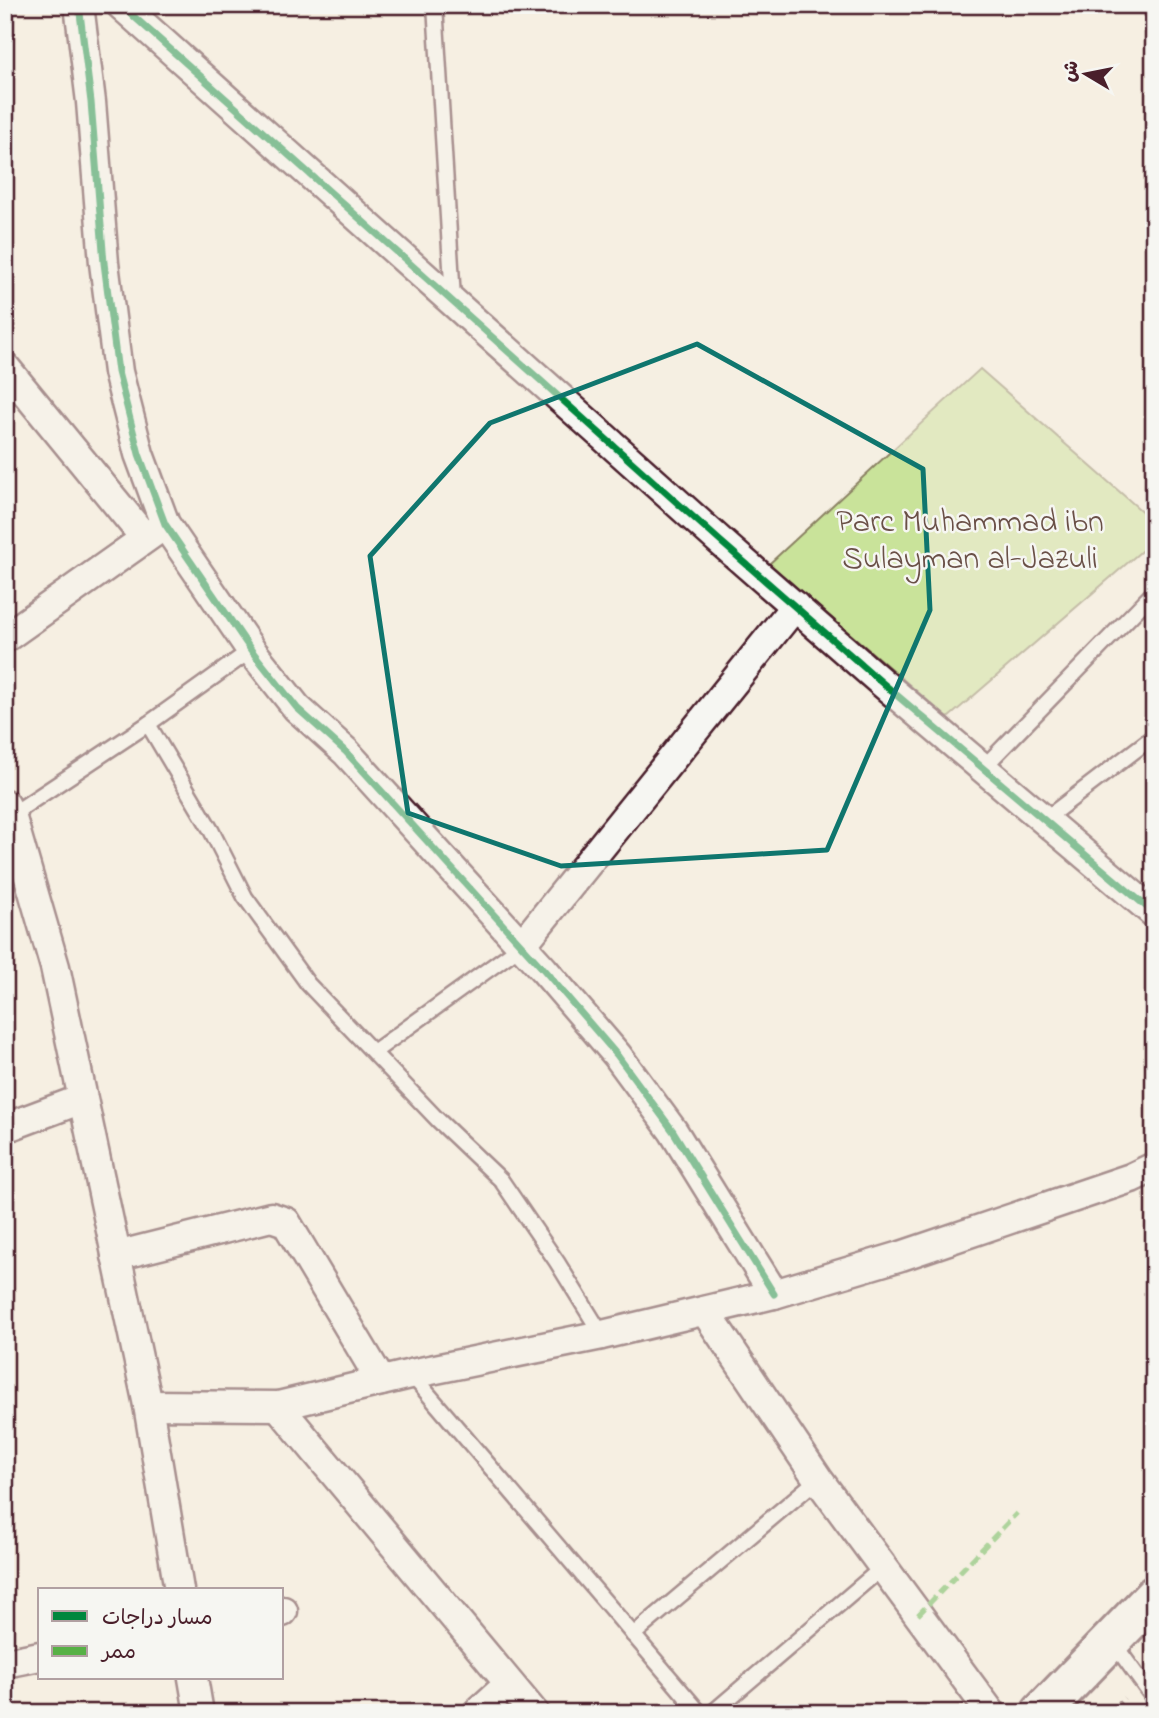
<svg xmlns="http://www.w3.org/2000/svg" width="1159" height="1718" viewBox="0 0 1159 1718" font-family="'Indie Flower','Playpen Sans Arabic',sans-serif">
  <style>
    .green { fill: #c9e39a; stroke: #8a8162; stroke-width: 2 }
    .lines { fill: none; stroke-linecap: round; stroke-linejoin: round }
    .lane-casing { stroke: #4a1f2b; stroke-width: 19 }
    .street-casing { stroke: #4a1f2b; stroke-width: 33 }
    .secondary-casing { stroke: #4a1f2b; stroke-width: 44 }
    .path { stroke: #4a1f2b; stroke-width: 4.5; stroke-dasharray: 2 5; stroke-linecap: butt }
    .lane { stroke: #f6f6f2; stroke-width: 14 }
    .street { stroke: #f6f6f2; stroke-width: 28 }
    .secondary { stroke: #f6f6f2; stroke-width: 38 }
    .quiet { stroke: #57b146; stroke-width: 5; stroke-dasharray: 10 5; stroke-linecap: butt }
    .cycleway-casing { stroke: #f6f6f2; stroke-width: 11 }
    .cycleway { stroke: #00873e; stroke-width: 7 }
    .marked { fill: none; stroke: #0f766e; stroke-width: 5; stroke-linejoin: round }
    .labels { text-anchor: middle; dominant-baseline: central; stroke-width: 5; stroke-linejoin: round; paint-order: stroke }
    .park-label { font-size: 32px; fill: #6a5047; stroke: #f6f6f2 }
  </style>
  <rect width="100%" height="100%" fill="#f5efe2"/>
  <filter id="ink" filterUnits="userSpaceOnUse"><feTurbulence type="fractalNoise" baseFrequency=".0143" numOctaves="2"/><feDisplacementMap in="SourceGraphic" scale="14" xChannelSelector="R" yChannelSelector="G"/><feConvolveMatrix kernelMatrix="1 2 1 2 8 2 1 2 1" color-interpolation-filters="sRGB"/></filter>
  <g filter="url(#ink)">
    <polygon class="green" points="980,369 1154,522 1154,540 948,718 769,564"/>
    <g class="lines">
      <defs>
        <g id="lane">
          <polyline points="435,5 453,299"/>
          <polyline points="148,724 211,830 245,897 308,984 438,1120 501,1180 557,1262 602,1335"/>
          <polyline points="983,768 1154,592"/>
          <polyline points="11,815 148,724 251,650"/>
          <polyline points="1044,820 1154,736"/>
          <polyline points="375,1051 521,946"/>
          <polyline points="411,1374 700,1713"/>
          <polyline points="633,1635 818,1479"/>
          <polyline points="1112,1641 1154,1699"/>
          <polyline points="712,1713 883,1567"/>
        </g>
        <g id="street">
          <polyline points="79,5 91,102 104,263 118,372 139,454 165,524 251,650 297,708 346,752 544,970 617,1055 673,1131 774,1294"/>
          <polyline points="121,5 720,541 880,681 1154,913"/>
          <polyline points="5,367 145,538"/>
          <polyline points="5,638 160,528"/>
          <polyline points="5,804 11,815 55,967 148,1405 179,1590"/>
          <polyline points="521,946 795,606"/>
          <polyline points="5,1128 82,1099"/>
          <polyline points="116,1256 271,1217 286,1222 381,1381"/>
          <polyline points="705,1311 818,1479 991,1713"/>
          <polyline points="148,1405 278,1406 411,1374 602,1335 774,1294 901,1256 1131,1178 1154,1167"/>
          <polyline points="278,1406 534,1713"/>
          <polyline points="282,1612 283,1611"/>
          <polyline points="5,1663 40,1656"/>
          <polyline points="193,1678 199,1713"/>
          <polyline points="477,1713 509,1684"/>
        </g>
        <polyline id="secondary" points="1041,1713 1154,1596"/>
      </defs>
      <use href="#lane" class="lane-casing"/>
      <use href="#street" class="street-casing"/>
      <use href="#secondary" class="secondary-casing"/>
      <polyline class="path" points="1109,1713 1124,1698"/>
      <use href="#lane" class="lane"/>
      <use href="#street" class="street"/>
      <use href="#secondary" class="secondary"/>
      <polyline class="quiet" points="918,1615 1017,1513"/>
      <defs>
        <g id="cycleway">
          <polyline points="79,5 91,102 104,263 118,372 139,454 165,524 251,650 297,708 346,752 544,970 617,1055 673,1131 774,1294"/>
          <polyline points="121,5 720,541 880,681 1154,913"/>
        </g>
      </defs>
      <use href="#cycleway" class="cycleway-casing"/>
      <use href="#cycleway" class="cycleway"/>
    </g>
  </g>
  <path d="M0 0H1159V1718H0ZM697,344L923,469L930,610L827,850L561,866L408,813L370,556L490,423Z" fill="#f5efe2" fill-opacity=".55" fill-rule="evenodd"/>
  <path class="marked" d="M697,344L923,469L930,610L827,850L561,866L408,813L370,556L490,423Z"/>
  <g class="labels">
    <g class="park-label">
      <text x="970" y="523">Parc Muhammad ibn<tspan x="970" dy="37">Sulayman al-Jazuli</tspan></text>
    </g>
  </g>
  <rect width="1159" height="1718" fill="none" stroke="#f6f6f2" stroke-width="28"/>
  <rect x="14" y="14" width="1131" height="1690" fill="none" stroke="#4a1f2b" stroke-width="2.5" filter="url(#ink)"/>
  <rect x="38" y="1588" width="245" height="91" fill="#f6f6f2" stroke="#b1a0a2" stroke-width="2"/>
  <rect x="52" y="1611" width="35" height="10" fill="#00873e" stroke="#b1a0a2" stroke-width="2"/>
  <text x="102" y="1624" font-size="21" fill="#4a1f2b">مسار دراجات</text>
  <rect x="52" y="1646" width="35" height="10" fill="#57b146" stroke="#b1a0a2" stroke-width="2"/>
  <text x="102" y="1658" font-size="21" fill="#4a1f2b">ممر</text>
  <g transform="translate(1086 74) rotate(280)" stroke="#f6f6f2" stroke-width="5" paint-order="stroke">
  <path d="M0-5L12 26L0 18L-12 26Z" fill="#4a1f2b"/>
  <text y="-10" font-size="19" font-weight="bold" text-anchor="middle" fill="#4a1f2b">ش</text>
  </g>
</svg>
